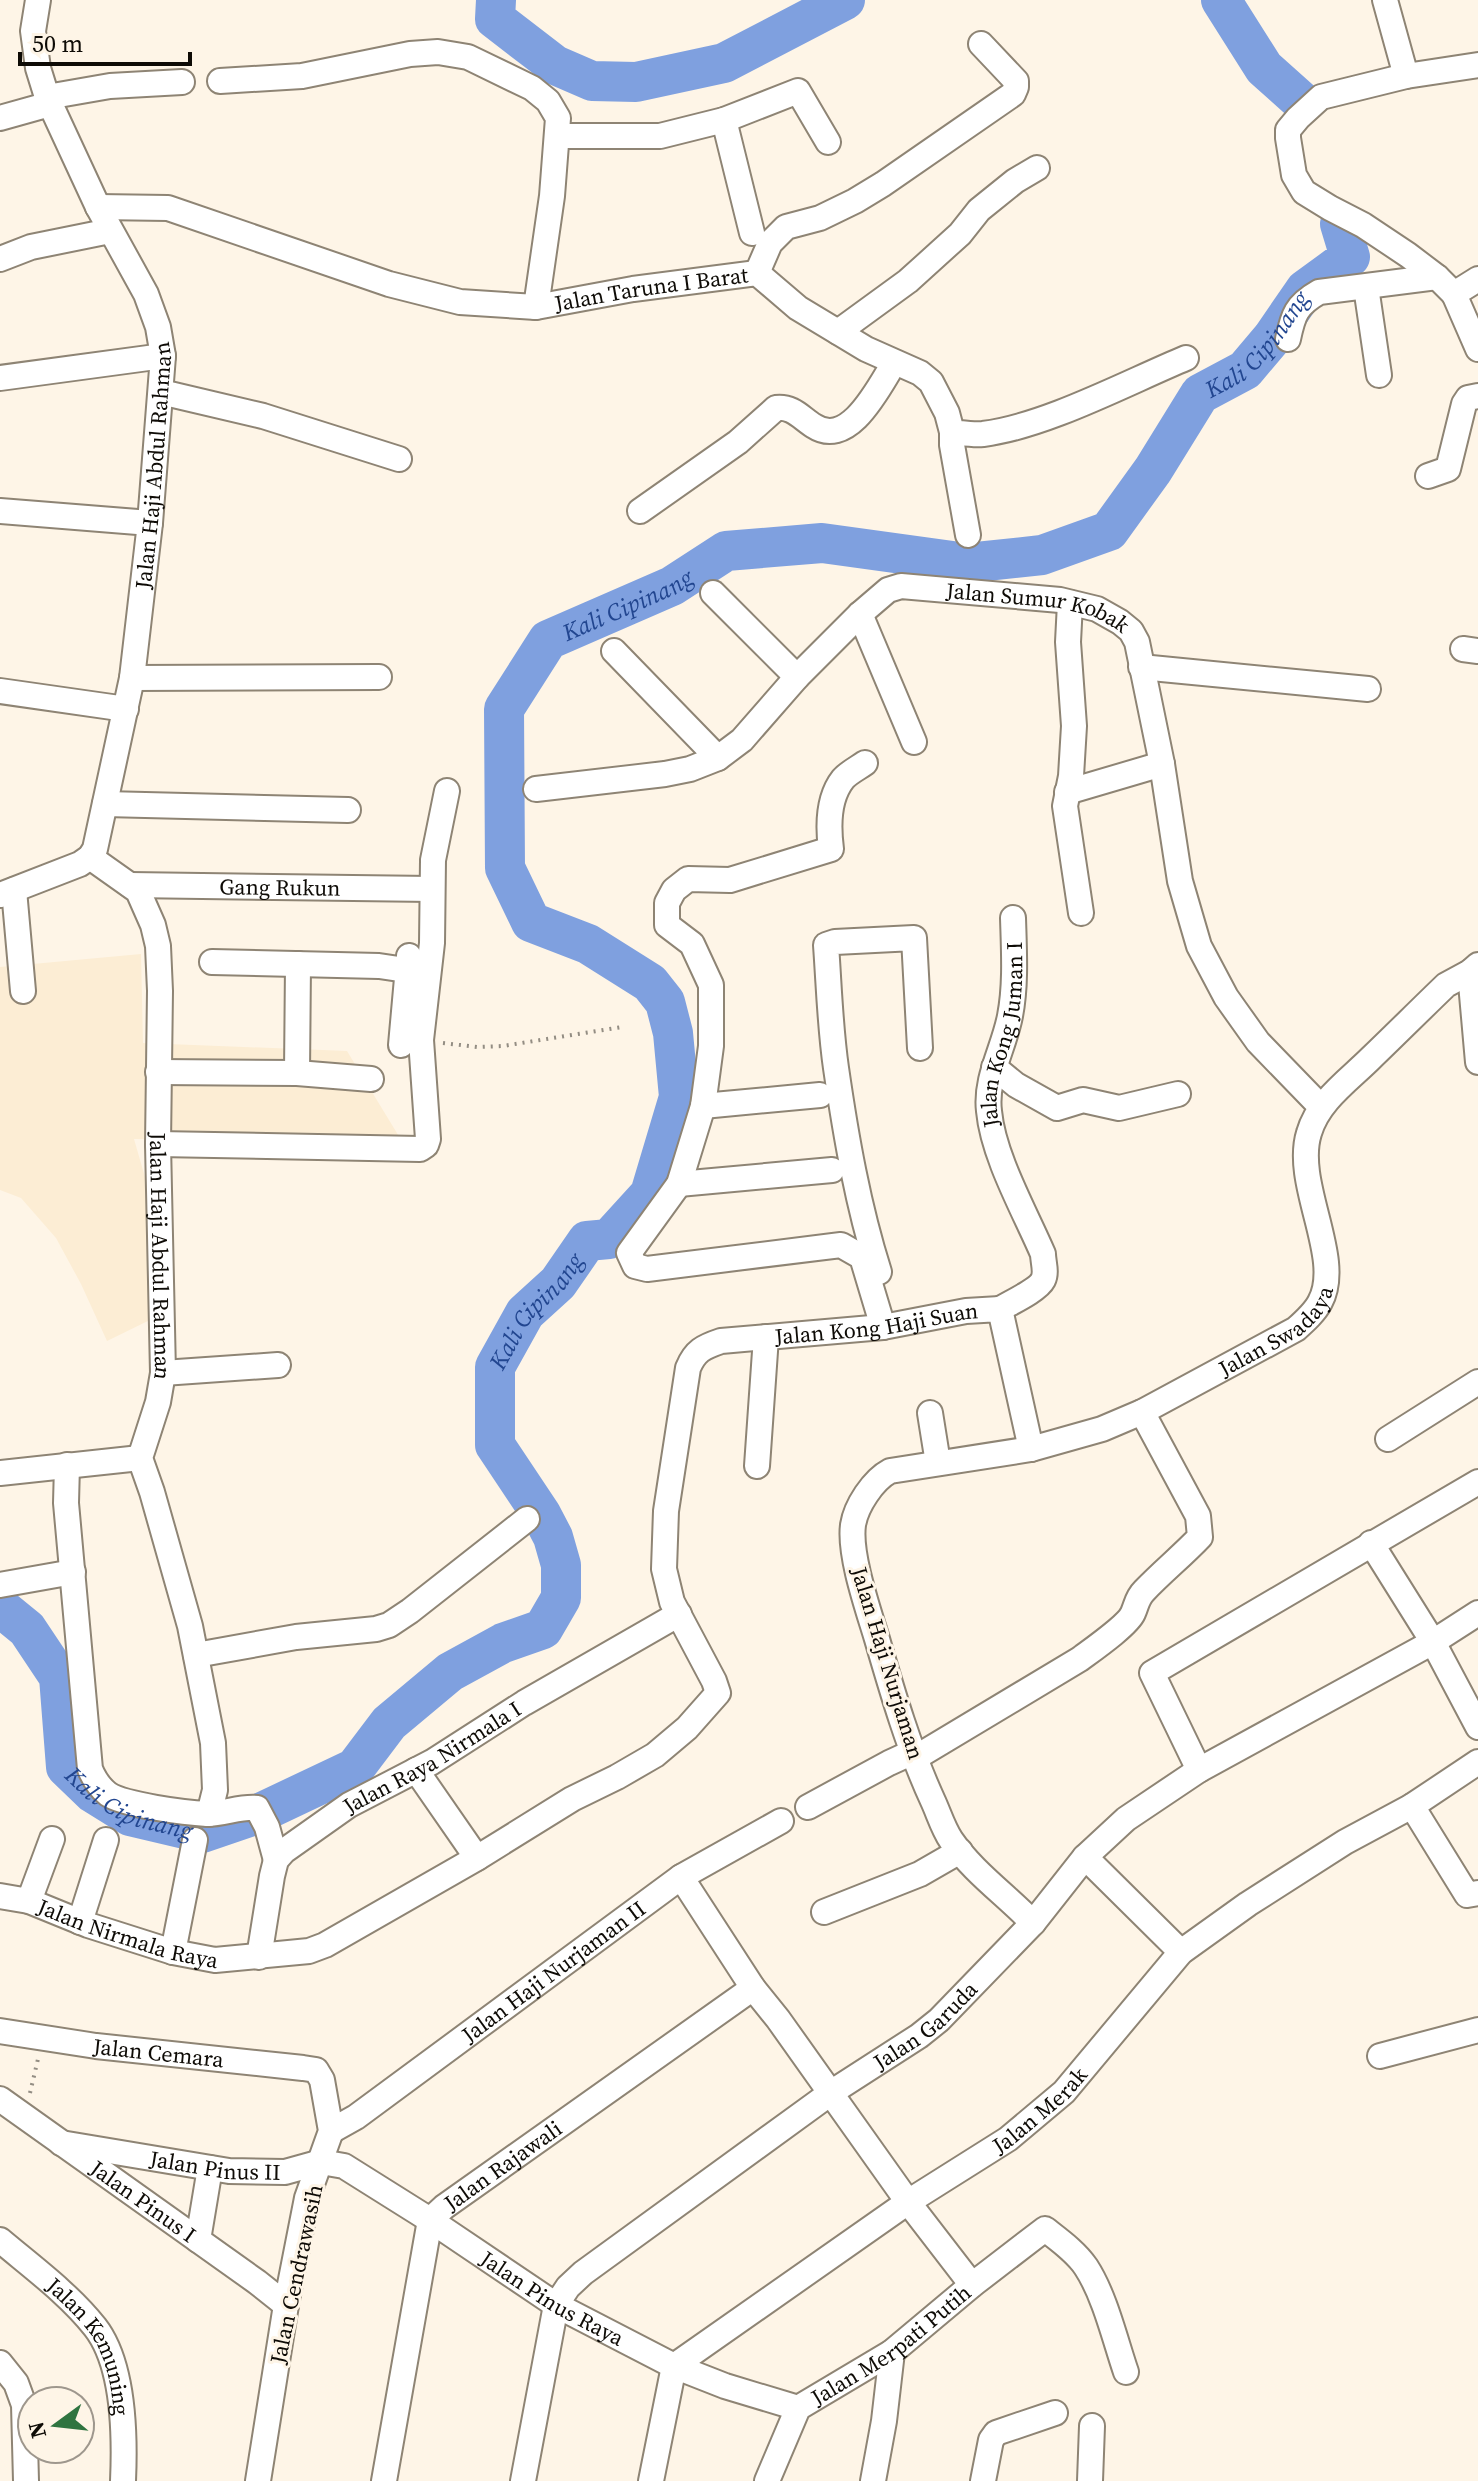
<svg xmlns="http://www.w3.org/2000/svg" width="1478" height="2481" viewBox="0 0 1478 2481" font-family="'Source Serif 4',serif">
  <style>
    .built { fill: #fcedd4 }
    .lines { fill: none; stroke-linecap: round; stroke-linejoin: round }
    .river { stroke: #7fa0df; stroke-width: 40 }
    .minor-casing { stroke: #8e8474; stroke-width: 28 }
    .path { stroke: #938d83; stroke-width: 4; stroke-dasharray: 2 6; stroke-linecap: butt }
    .minor { stroke: #fff; stroke-width: 24 }
    .labels { text-anchor: middle; dominant-baseline: central; stroke-width: 6; stroke-linejoin: round; paint-order: stroke }
    .street-label { font-size: 22px; fill: #0e0b06; stroke: #fef5e7 }
    .water-label { font-size: 24px; font-style: italic; fill: #224690; stroke: #fef5e7 }
  </style>
  <rect width="100%" height="100%" fill="#fef5e7"/>
  <polygon class="built" points="141,954 143,1043 347,1051 403,1143 134,1139 155,1212 152,1319 107,1341 81,1284 56,1238 21,1198 0,1190 0,967"/>
  <g class="lines">
    <g class="river">
      <polyline points="496,0 495,19 555,65 592,81 636,82 724,63 845,0"/>
      <polyline points="1221,0 1264,68 1302,102"/>
      <path id="s1" d="M0,1607L27,1629L59,1677L66,1767L93,1793L130,1816L202,1833L258,1814L355,1768L389,1723L450,1672L503,1643L543,1629L561,1598V1565L553,1537L541,1514L495,1445V1367L525,1313L558,1283L587,1241L609,1239L650,1194L679,1097L673,1033L665,1002L650,983L588,944L531,922L505,868L504,709L548,640L672,586L726,551L822,543L967,563L1042,555L1109,531L1153,470L1200,394L1245,370L1272,338L1305,290L1350,257L1340,224"/>
    </g>
    <defs>
      <g id="minor">
        <polyline points="1385,0 1406,76"/>
        <polyline points="220,81 302,76 410,54 438,52 468,57 532,88 548,101 558,118 552,196 536,307"/>
        <polyline points="47,97 110,86 182,82"/>
        <polyline points="0,118 50,104"/>
        <polyline points="724,120 752,233"/>
        <polyline points="557,136 660,136 724,120 798,91 828,142"/>
        <path id="s2" d="M98,207L168,208L389,284L460,302L536,307L633,289L757,273L798,308L866,349L920,373L931,382L947,413L952,432C962,433 973,435 983,434C1046,426 1126,383 1186,358"/>
        <polyline points="0,259 31,247 110,231"/>
        <polyline points="757,273 770,243 786,227 820,218 855,201 883,184 1013,94 1016,87 1016,81 981,44"/>
        <polyline points="1478,279 1454,294 1478,349"/>
        <polyline points="1366,287 1379,375"/>
        <polyline points="1454,294 1437,277 1408,255 1363,225 1330,208 1304,192 1294,175 1288,138 1288,130 1298,118 1321,97 1406,76 1478,65"/>
        <polyline points="838,332 908,281 960,234 979,210 1015,181 1037,168"/>
        <path d="M1288,339C1293,315 1296,305 1319,292L1437,277"/>
        <polyline points="0,378 163,356"/>
        <polyline points="161,392 263,416 399,459"/>
        <polyline points="952,432 952,445 968,535"/>
        <polyline points="1428,476 1448,469 1464,404 1468,398 1478,396"/>
        <polyline points="0,511 150,523"/>
        <path d="M640,511L738,442L776,408C793,406 801,418 814,426C849,449 879,387 894,363"/>
        <polyline points="713,593 797,677"/>
        <polyline points="1070,603 1068,642 1074,726 1071,776 1065,806 1081,913"/>
        <polyline points="860,614 914,742"/>
        <polyline points="1463,649 1478,651"/>
        <polyline points="614,651 718,758"/>
        <polyline points="1141,667 1368,689"/>
        <polyline points="132,678 379,677"/>
        <polyline points="0,691 126,709"/>
        <path d="M865,763C858,768 848,773 843,779C828,798 828,826 831,849L730,880L688,879L674,890L667,903V925L692,944L711,985V1046L703,1106L679,1184L629,1253L635,1266L647,1269L841,1245L862,1257L883,1327"/>
        <path id="s3" d="M536,789L665,774L690,769L718,758L742,740L797,677L860,614L888,590L901,586L1060,600L1097,609L1120,622L1131,631L1137,642L1162,764L1180,881L1199,946L1226,997L1258,1042L1321,1107"/>
        <polyline points="1067,792 1162,764"/>
        <polyline points="105,804 348,810"/>
        <path id="s4" d="M90,857L138,891L153,925L158,946L160,991L158,1144L163,1373L158,1402L140,1458L152,1492L190,1626L213,1743L215,1790L209,1814"/>
        <path id="s5" d="M130,885L432,889"/>
        <polyline points="14,890 23,991"/>
        <path id="s6" d="M0,895L80,864L90,857L95,849L132,678L150,523L163,356L158,327L146,294L98,207L47,97L38,68L33,31L38,0"/>
        <polyline points="212,962 379,966 406,970"/>
        <polyline points="1470,972 1478,1062"/>
        <polyline points="401,1045 409,956"/>
        <polyline points="994,1067 1016,1085 1057,1108 1083,1100 1119,1108 1178,1094"/>
        <polyline points="158,1072 297,1073 371,1079"/>
        <polyline points="297,1073 298,964"/>
        <polyline points="703,1106 820,1095"/>
        <polyline points="158,1144 420,1149 426,1145 428,1139 421,1040 432,943 433,860 447,791"/>
        <polyline points="679,1184 832,1170"/>
        <path d="M879,1272C858,1206 846,1137 836,1068C830,1027 829,986 826,945L835,942L914,938L920,1048"/>
        <path id="s7" d="M1000,1309C1010,1303 1038,1290 1043,1280C1047,1272 1043,1262 1043,1254C1025,1212 993,1156 989,1111C985,1078 1004,1048 1010,1016C1016,985 1014,951 1013,918"/>
        <polyline points="163,1373 278,1365"/>
        <polyline points="930,1413 938,1463"/>
        <polyline points="1388,1439 1478,1382"/>
        <path d="M67,1465L66,1503L90,1769C94,1779 99,1787 108,1794C124,1805 186,1813 207,1814C224,1814 241,1806 257,1808L267,1827L276,1860"/>
        <polyline points="757,1466 766,1337"/>
        <polyline points="0,1473 140,1458"/>
        <polyline points="1371,1543 1433,1642 1478,1727"/>
        <polyline points="0,1585 73,1572"/>
        <polyline points="196,1655 296,1637 376,1629 389,1625 410,1611 527,1519"/>
        <path d="M915,1758L1080,1659C1092,1650 1128,1625 1133,1613C1137,1604 1137,1598 1144,1591C1162,1572 1182,1556 1200,1537L1198,1516L1142,1412"/>
        <polyline points="416,1770 477,1858"/>
        <polyline points="1199,1770 1152,1673 1478,1482"/>
        <polyline points="1412,1806 1467,1895 1478,1893"/>
        <polyline points="808,1807 889,1763 913,1752"/>
        <polyline points="1085,1857 1181,1952"/>
        <polyline points="681,1877 753,1988 778,2019 908,2202 972,2285"/>
        <path id="s8" d="M0,1896L29,1901L88,1925L173,1952L215,1960L309,1951L325,1945L477,1858L572,1799L617,1777L655,1755L687,1728L718,1693L714,1681L672,1602L664,1569L666,1511L688,1368C695,1351 703,1347 721,1341L883,1327L966,1311L1000,1309L1031,1449"/>
        <polyline points="29,1901 52,1839"/>
        <polyline points="824,1912 920,1874 960,1851"/>
        <polyline points="80,1922 106,1840"/>
        <path id="s9" d="M1033,1923C1006,1895 973,1872 951,1840C943,1828 939,1814 933,1801C909,1749 893,1694 877,1639C868,1609 849,1555 853,1525C856,1506 873,1480 890,1471L1031,1449L1102,1429L1142,1412L1296,1329C1305,1321 1315,1312 1320,1302C1344,1258 1293,1184 1309,1133C1318,1101 1349,1080 1371,1058C1396,1034 1421,1009 1446,985L1470,972L1478,965"/>
        <polyline points="173,1952 195,1840"/>
        <path id="s10" d="M259,1957L272,1876L276,1860L284,1851L349,1805L432,1762L524,1703L679,1614"/>
        <path id="s11" d="M0,2031L96,2046L303,2068L316,2070L322,2080L331,2131L307,2198L286,2305L258,2481"/>
        <polyline points="1380,2056 1478,2030"/>
        <path id="s12" d="M0,2099L257,2282L286,2305"/>
        <path id="s13" d="M331,2131L356,2117L681,1877L781,1821"/>
        <path id="s14" d="M61,2143L229,2171L285,2172L321,2162L344,2166L430,2220L556,2305L674,2366L725,2386L798,2408"/>
        <path id="s15" d="M0,2240C32,2267 69,2294 95,2327C124,2364 125,2436 123,2481"/>
        <polyline points="198,2240 210,2168"/>
        <polyline points="0,2363 16,2383 24,2405 26,2481"/>
        <path id="s16" d="M384,2481L430,2220L444,2207L753,1988"/>
        <path id="s17" d="M523,2481L556,2305L568,2287L583,2273L832,2092L919,2036L939,2020L1033,1923L1085,1857L1126,1819L1199,1770L1433,1642L1478,1613"/>
        <path id="s18" d="M651,2481L674,2366L908,2202L1008,2139L1064,2092L1181,1952L1248,1904L1345,1842L1412,1806L1478,1762"/>
        <path id="s19" d="M767,2481L798,2408L892,2352L972,2285L1045,2229C1059,2240 1076,2252 1086,2267C1105,2296 1115,2340 1126,2372"/>
        <polyline points="873,2481 884,2421 892,2352"/>
        <polyline points="983,2481 991,2440 996,2433 1055,2413"/>
        <polyline points="1090,2481 1092,2426"/>
      </g>
    </defs>
    <use href="#minor" class="minor-casing"/>
    <g class="path">
      <polyline points="443,1043 477,1047 503,1046 622,1027"/>
      <polyline points="30,2093 38,2059"/>
    </g>
    <use href="#minor" class="minor"/>
  </g>
  <g class="labels">
    <g class="street-label">
      <text stroke="none"><textPath href="#s2" startOffset="570">Jalan Taruna I Barat</textPath></text>
      <text stroke="none"><textPath href="#s6" startOffset="496">Jalan Haji Abdul Rahman</textPath></text>
      <text stroke="none"><textPath href="#s3" startOffset="578">Jalan Sumur Kobak</textPath></text>
      <text stroke="none"><textPath href="#s5" startOffset="150">Gang Rukun</textPath></text>
      <text stroke="none"><textPath href="#s7" startOffset="310">Jalan Kong Juman I</textPath></text>
      <text stroke="none"><textPath href="#s4" startOffset="428">Jalan Haji Abdul Rahman</textPath></text>
      <text stroke="none"><textPath href="#s8" startOffset="1346">Jalan Kong Haji Suan</textPath></text>
      <text stroke="none"><textPath href="#s9" startOffset="934">Jalan Swadaya</textPath></text>
      <text transform="translate(888 1663) rotate(73)">Jalan Haji Nurjaman</text>
      <text stroke="none"><textPath href="#s10" startOffset="286">Jalan Raya Nirmala I</textPath></text>
      <text stroke="none"><textPath href="#s8" startOffset="134">Jalan Nirmala Raya</textPath></text>
      <text stroke="none"><textPath href="#s13" startOffset="274">Jalan Haji Nurjaman II</textPath></text>
      <text stroke="none"><textPath href="#s17" startOffset="644">Jalan Garuda</textPath></text>
      <text stroke="none"><textPath href="#s11" startOffset="160">Jalan Cemara</textPath></text>
      <text stroke="none"><textPath href="#s18" startOffset="564">Jalan Merak</textPath></text>
      <text stroke="none"><textPath href="#s14" startOffset="156">Jalan Pinus II</textPath></text>
      <text stroke="none"><textPath href="#s16" startOffset="356">Jalan Rajawali</textPath></text>
      <text stroke="none"><textPath href="#s12" startOffset="176">Jalan Pinus I</textPath></text>
      <text transform="translate(296 2274) rotate(-78)">Jalan Cendrawasih</text>
      <text stroke="none"><textPath href="#s14" startOffset="534">Jalan Pinus Raya</textPath></text>
      <text stroke="none"><textPath href="#s19" startOffset="192">Jalan Merpati Putih</textPath></text>
      <text stroke="none"><textPath href="#s15" startOffset="144">Jalan Kemuning</textPath></text>
    </g>
    <g class="water-label">
      <text stroke="none"><textPath href="#s1" startOffset="2756">Kali Cipinang</textPath></text>
      <text stroke="none"><textPath href="#s1" startOffset="2012">Kali Cipinang</textPath></text>
      <text stroke="none"><textPath href="#s1" startOffset="1098">Kali Cipinang</textPath></text>
      <text stroke="none"><textPath href="#s1" startOffset="258">Kali Cipinang</textPath></text>
    </g>
  </g>
  <g transform="translate(56 2425) rotate(255)"><circle r="38" fill="#fef5e7" stroke="#9e978d" stroke-width="2"/>
  <path d="M0-6L14 30L0 20L-14 30Z" fill="#2f7440"/>
  <text y="-12" font-size="22" font-weight="bold" text-anchor="middle" fill="#0e0b06">N</text>
  </g>
  <path d="M20 52v12h170v-12" fill="none" stroke="#0e0b06" stroke-width="4"/>
  <text x="32" y="52" font-size="24" fill="#0e0b06" stroke="#fef5e7" stroke-width="6" paint-order="stroke">50 m</text>
</svg>
